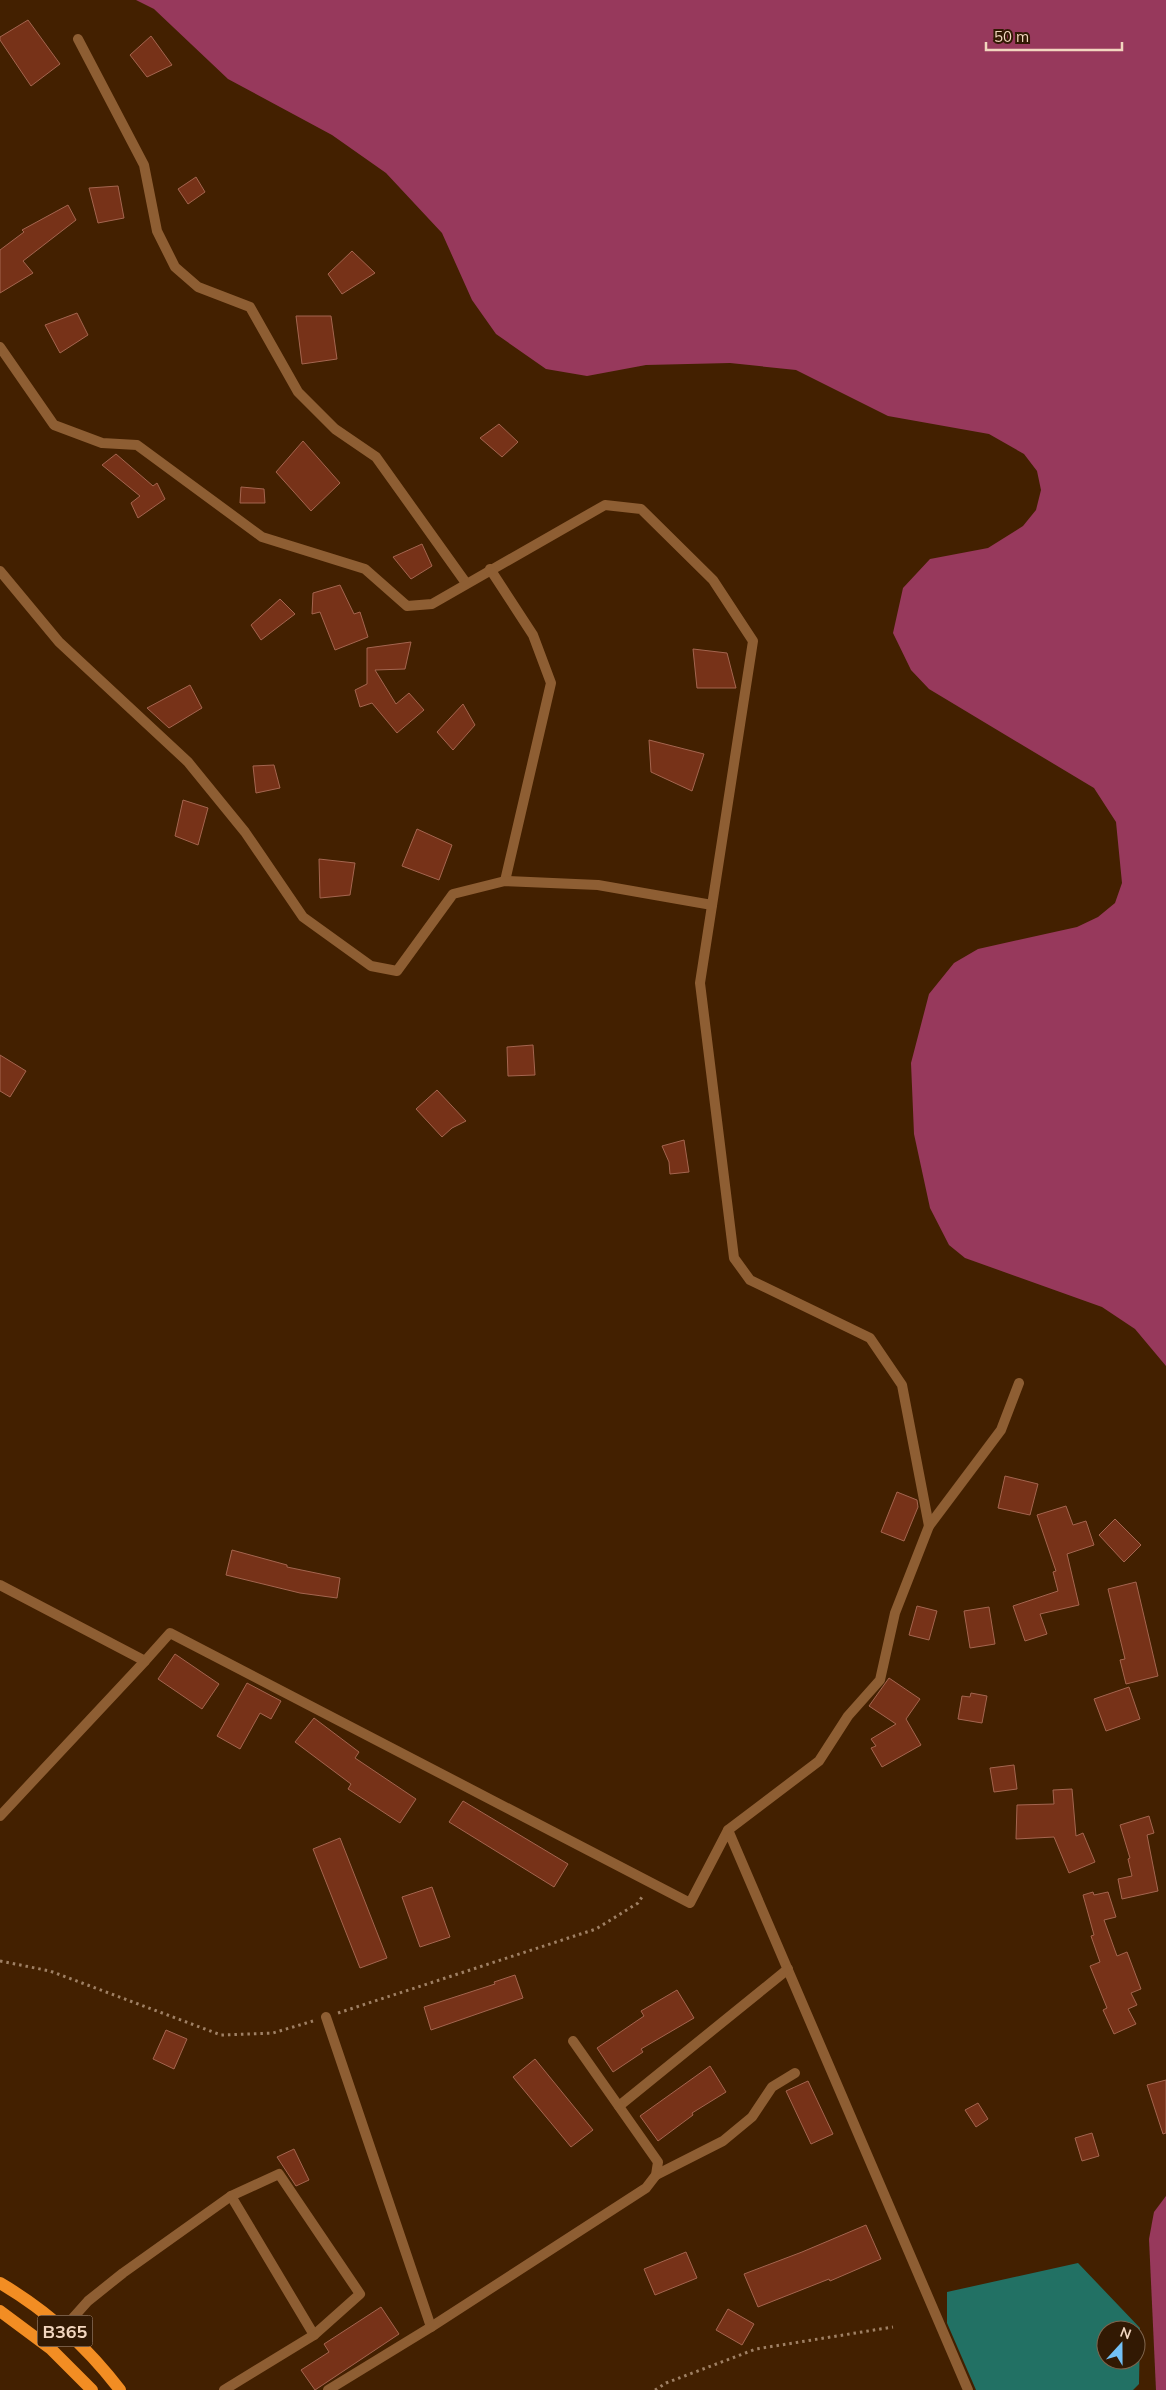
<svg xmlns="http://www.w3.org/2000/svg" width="1166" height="2390" viewBox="0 0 1166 2390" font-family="Mulish,sans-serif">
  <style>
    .forest { fill: #97395c }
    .water { fill: #227164; fill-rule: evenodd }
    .building { fill: #773218; stroke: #a4654f }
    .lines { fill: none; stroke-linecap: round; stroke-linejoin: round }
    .path { stroke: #9f8064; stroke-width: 3; stroke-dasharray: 2.5 4; stroke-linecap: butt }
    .lane { stroke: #8e5e33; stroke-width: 10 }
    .street { stroke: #8e5e33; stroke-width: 10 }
    .primary { stroke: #f28d23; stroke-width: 12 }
    .labels { text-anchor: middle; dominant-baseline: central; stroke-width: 4; stroke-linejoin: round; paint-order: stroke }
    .shield { fill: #321903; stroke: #b89d87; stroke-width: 1 }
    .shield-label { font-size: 18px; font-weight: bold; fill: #f2d6bf }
  </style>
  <rect width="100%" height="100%" fill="#432000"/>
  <g class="forest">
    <polygon points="136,0 1166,0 1166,1366 1135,1329 1102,1307 965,1258 949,1245 930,1208 914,1134 911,1063 929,994 954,963 978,949 1077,927 1098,917 1115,903 1122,883 1116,822 1094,788 929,689 911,670 893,633 903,588 930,559 988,548 1023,526 1036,510 1041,490 1037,471 1024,454 989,434 888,416 796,370 730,363 646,365 587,376 546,369 496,334 472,300 442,233 386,173 332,135 228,79 154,9"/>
    <polygon points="1166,2196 1166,2390 1156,2390 1149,2239 1154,2212"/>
  </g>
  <path class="water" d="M1078,2263L1140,2328L1139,2384L1133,2390H976L947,2323V2292ZM1106,2330H1136V2360H1106Z"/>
  <g class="building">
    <polygon points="28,20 60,64 31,86 0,40 0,37"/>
    <polygon points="151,36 172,65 147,77 130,55"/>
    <polygon points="196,177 205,192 188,204 178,189"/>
    <polygon points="118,186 124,218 98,223 89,188"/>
    <polygon points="68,205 76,220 23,261 33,273 0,293 0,250 24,232 22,230"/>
    <polygon points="352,251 375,273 342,294 328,274"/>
    <polygon points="77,313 88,335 60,353 45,325"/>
    <polygon points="296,316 331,316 337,359 302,364"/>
    <polygon points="499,424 518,442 502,457 480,438"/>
    <polygon points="303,441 340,483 311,511 276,472"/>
    <polygon points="116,454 153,486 157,483 165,499 138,518 131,503 140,496 102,465"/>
    <polygon points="241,487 264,489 265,503 240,503"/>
    <polygon points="422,544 432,566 411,579 393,557"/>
    <polygon points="340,585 354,614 360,612 368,637 335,650 320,612 312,614 313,593"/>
    <polygon points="280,599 295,614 261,640 251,625"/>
    <polygon points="411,642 405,669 375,670 396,704 409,693 424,710 397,733 372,703 360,707 355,690 367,684 367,648"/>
    <polygon points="693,649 727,653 736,688 697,688"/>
    <polygon points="190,685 202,708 169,728 147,708"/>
    <polygon points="463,704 475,725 453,750 437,732"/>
    <polygon points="649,740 704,754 692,791 651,772"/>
    <polygon points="274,765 280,788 256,793 253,766"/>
    <polygon points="183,800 208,808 198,845 175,836"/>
    <polygon points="417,829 452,845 439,880 402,866"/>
    <polygon points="319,859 355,863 350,895 320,898"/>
    <polygon points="533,1045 535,1075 508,1076 507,1047"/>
    <polygon points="0,1055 26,1071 10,1097 0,1091"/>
    <polygon points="437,1090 466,1121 452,1128 442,1137 416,1109"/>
    <polygon points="684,1140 689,1172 670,1174 669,1162 662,1146"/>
    <polygon points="1005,1476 1038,1484 1030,1515 998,1508"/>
    <polygon points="897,1492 917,1500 918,1507 904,1541 881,1532"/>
    <polygon points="1066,1506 1073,1525 1086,1521 1094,1545 1067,1554 1079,1605 1040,1614 1047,1634 1025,1641 1013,1606 1058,1591 1053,1572 1056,1571 1037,1515"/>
    <polygon points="1115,1519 1141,1545 1124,1562 1099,1535"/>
    <polygon points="232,1550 287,1565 287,1567 340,1578 337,1598 300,1593 226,1575"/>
    <polygon points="1136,1582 1158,1676 1126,1684 1120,1660 1125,1659 1108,1589"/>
    <polygon points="917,1606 937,1611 929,1640 909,1635"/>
    <polygon points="989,1607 995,1644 970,1648 964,1611"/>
    <polygon points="175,1654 219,1684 202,1709 158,1679"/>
    <polygon points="889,1678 920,1699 906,1719 921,1745 882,1767 871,1748 876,1746 871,1739 896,1724 869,1706"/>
    <polygon points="247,1683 281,1701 271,1719 260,1713 240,1749 217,1736"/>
    <polygon points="1129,1687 1140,1719 1106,1731 1094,1699"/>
    <polygon points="971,1693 987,1696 982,1723 958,1719 962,1696 970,1697"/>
    <polygon points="314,1718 359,1752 355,1758 416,1799 400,1823 348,1789 351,1784 295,1742"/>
    <polygon points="1014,1765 1017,1789 994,1792 990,1768"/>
    <polygon points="1072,1789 1076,1836 1083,1833 1095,1862 1069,1873 1054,1837 1016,1839 1017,1805 1054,1804 1053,1790"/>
    <polygon points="463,1801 568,1864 554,1887 449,1822"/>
    <polygon points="1149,1816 1154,1833 1147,1835 1158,1891 1122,1899 1118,1879 1132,1876 1128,1859 1130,1858 1120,1825"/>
    <polygon points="340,1838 387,1958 360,1968 313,1849"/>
    <polygon points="432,1887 450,1937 420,1947 402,1897"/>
    <polygon points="1093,1892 1094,1895 1108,1892 1116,1917 1104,1920 1117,1956 1127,1952 1141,1989 1131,1993 1137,2005 1128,2009 1136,2024 1114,2034 1103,2010 1107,2008 1090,1966 1100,1962 1091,1936 1094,1935 1083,1895"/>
    <polygon points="515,1975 523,1998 431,2030 424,2007 495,1984 494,1982"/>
    <polygon points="677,1990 694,2018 641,2049 643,2052 613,2072 597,2048 644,2016 641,2011"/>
    <polygon points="166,2030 187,2039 174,2069 153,2059"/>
    <polygon points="535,2059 593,2130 571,2147 513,2077"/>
    <polygon points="710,2066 726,2092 692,2113 693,2115 658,2141 640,2116"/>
    <polygon points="1166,2080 1166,2133 1163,2134 1147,2085"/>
    <polygon points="808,2081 833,2134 811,2144 786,2091"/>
    <polygon points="978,2103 988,2119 976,2127 965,2110"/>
    <polygon points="1092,2133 1099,2156 1082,2161 1075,2138"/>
    <polygon points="294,2149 309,2180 296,2186 277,2157"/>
    <polygon points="866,2225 881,2259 830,2281 829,2279 758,2307 744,2274 802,2252"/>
    <polygon points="686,2252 697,2278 655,2295 644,2269"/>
    <polygon points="381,2307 399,2334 315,2390 301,2370 329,2352 324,2344"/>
    <polygon points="728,2309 754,2324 742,2345 716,2330"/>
  </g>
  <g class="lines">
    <g class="path">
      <polyline points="0,1961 50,1971 221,2035 273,2033 313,2021"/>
      <polyline points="338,2013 596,1929 638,1903 644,1894"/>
      <polyline points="655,2390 666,2383 756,2349 893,2327"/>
    </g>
    <polyline class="lane" points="326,2017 431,2327"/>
    <g class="street">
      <polyline points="78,39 144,165 157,231 175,267 198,287 250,307 298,392 335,429 376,457 466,583"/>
      <polyline points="0,347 54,425 102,443 137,445 262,537 365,569 407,606 432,604 605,505 641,509 713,580 753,641 700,983 734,1258 750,1280 870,1338 902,1385 929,1526"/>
      <polyline points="490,569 533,635 551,683 505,881"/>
      <polyline points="0,571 59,642 188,762 245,832 303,917 371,966 397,971 453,894 505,881 598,885 712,905"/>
      <polyline points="0,1585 145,1661 170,1633 690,1903 728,1830 968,2390"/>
      <polyline points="0,1816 145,1661"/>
      <polyline points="728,1830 819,1761 848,1716 880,1680 895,1613 929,1526 1001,1430 1019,1383"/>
      <polyline points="619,2106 788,1969"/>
      <polyline points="656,2175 723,2141 752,2117 772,2087 795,2073"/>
      <polyline points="231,2196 314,2335"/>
      <polyline points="63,2329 88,2301 123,2273 231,2196 279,2174 360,2294 314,2335 224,2390"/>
      <polyline points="328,2390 431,2327 646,2188 656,2175 658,2162 573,2041"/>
    </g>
    <g class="primary">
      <path d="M0,2283C46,2310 88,2348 120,2390"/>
      <polyline points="0,2311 51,2349 92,2390"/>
    </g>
  </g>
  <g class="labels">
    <rect class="shield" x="37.5" y="2315.5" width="55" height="31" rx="4"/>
    <g class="shield-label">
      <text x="65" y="2331">B365</text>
    </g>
  </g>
  <g transform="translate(1121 2345) rotate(21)"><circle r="24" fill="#321903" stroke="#7f654e"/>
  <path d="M0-4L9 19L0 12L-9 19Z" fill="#73c1f6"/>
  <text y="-8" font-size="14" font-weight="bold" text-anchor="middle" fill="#f2d6bf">N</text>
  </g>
  <path d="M986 42v8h136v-8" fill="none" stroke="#f2d6bf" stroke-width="2.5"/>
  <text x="994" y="42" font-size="15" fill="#f2d6bf" stroke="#321903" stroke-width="4" paint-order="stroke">50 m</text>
</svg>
